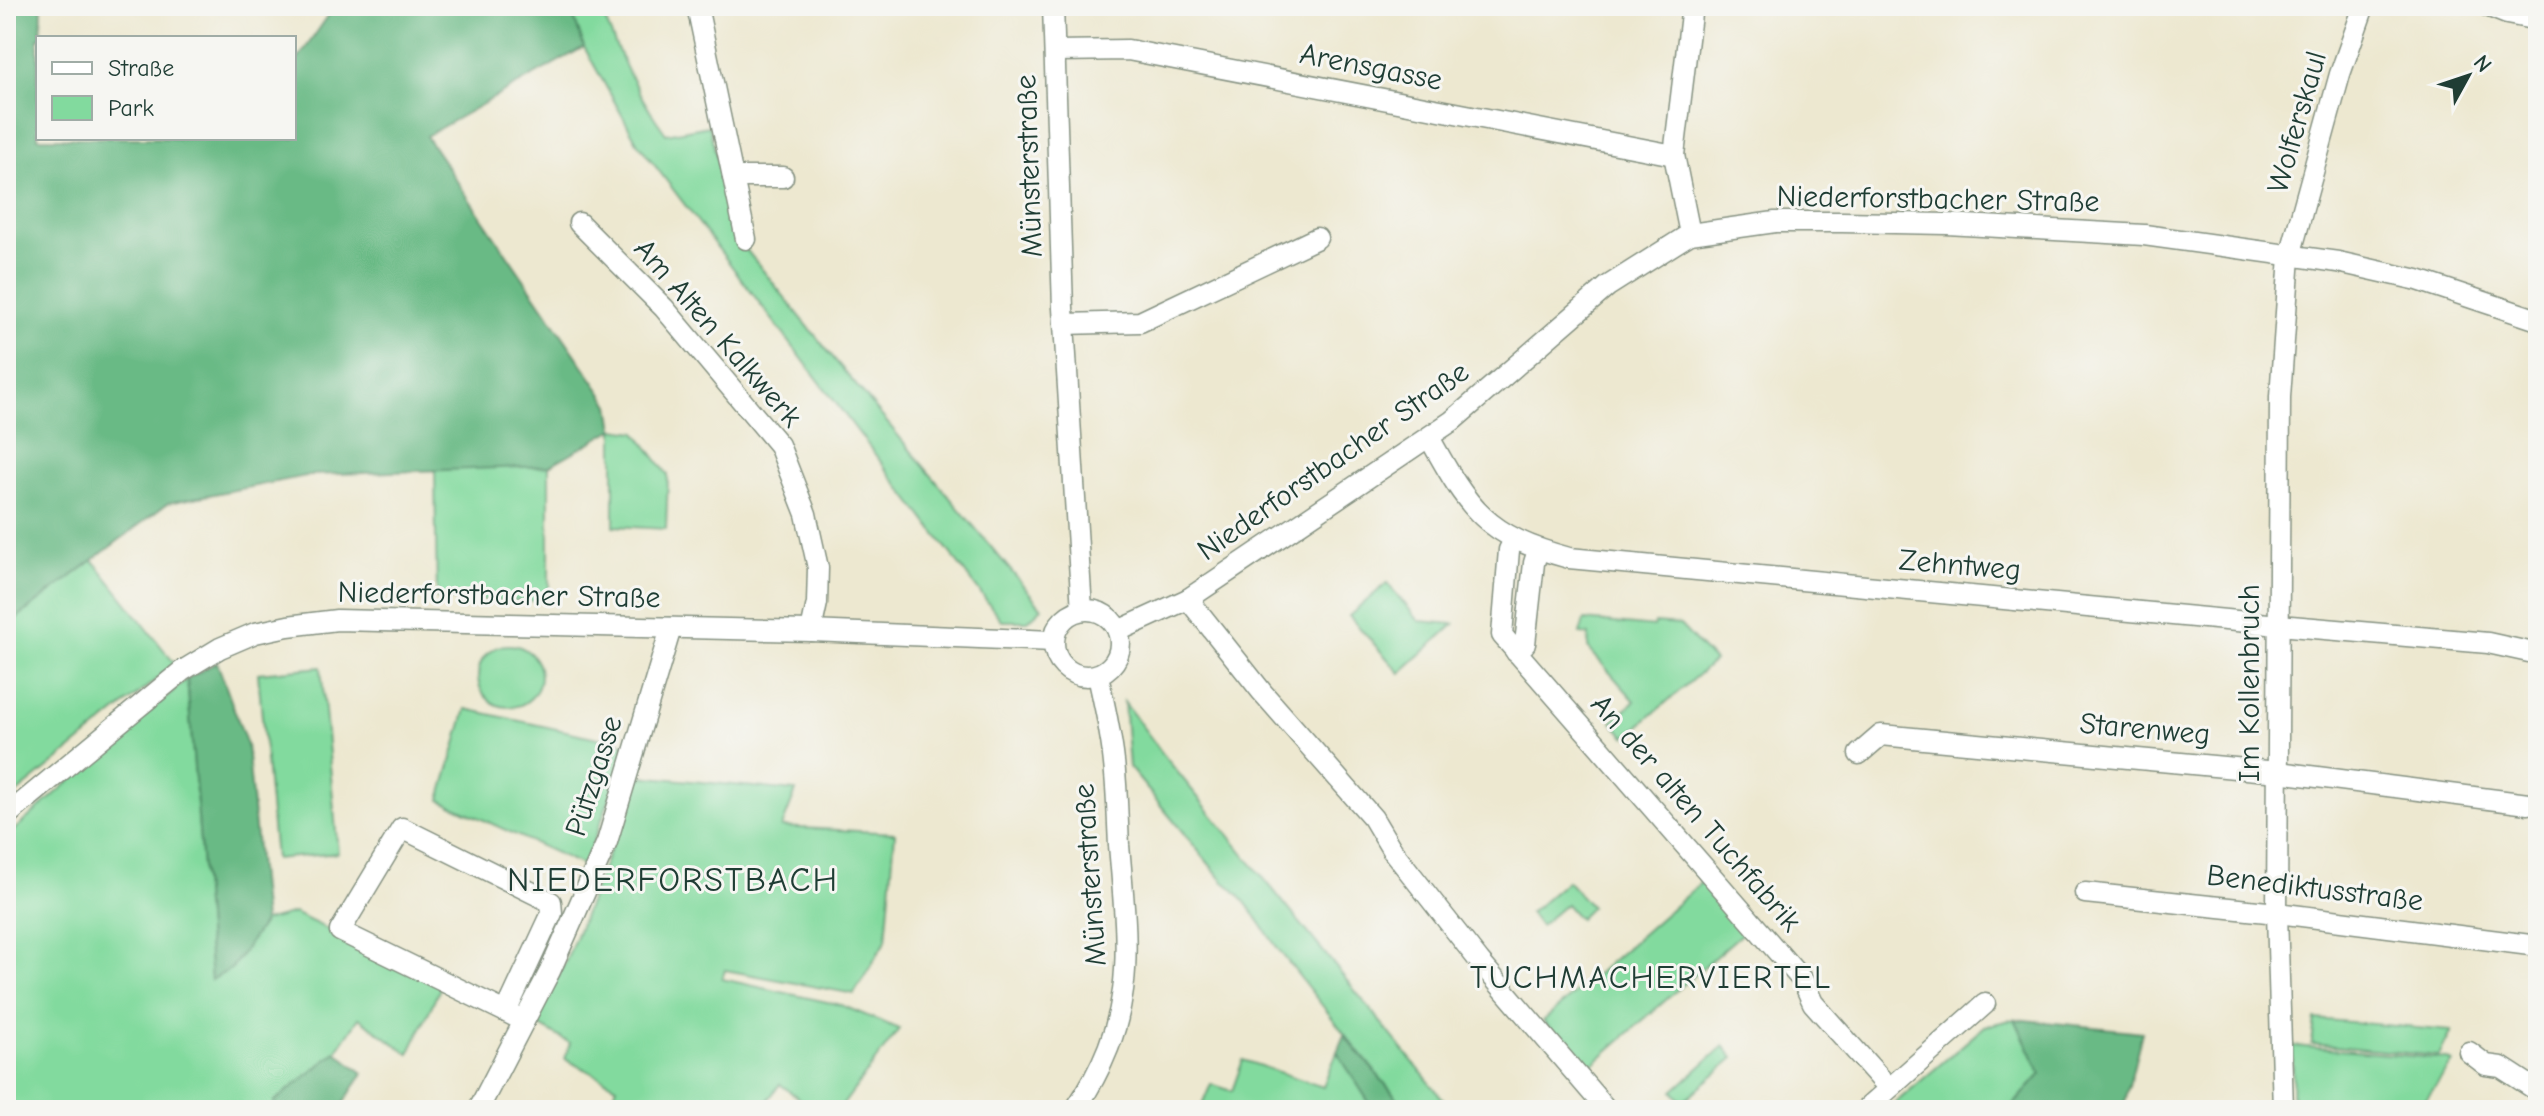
<svg xmlns="http://www.w3.org/2000/svg" width="2544" height="1116" viewBox="0 0 2544 1116" font-family="'Comic Neue',sans-serif">
  <style>
    .green { fill: #82da9e; stroke: #508c69; stroke-width: 2 }
    .forest { fill: #69ba85; stroke: #447c5c; stroke-width: 2 }
    .lines { fill: none; stroke-linecap: round; stroke-linejoin: round }
    .minor-casing { stroke: #869282; stroke-width: 23 }
    .minor { stroke: #fff; stroke-width: 20 }
    .labels { text-anchor: middle; dominant-baseline: central; stroke-width: 6; stroke-linejoin: round; paint-order: stroke }
    .street-label { font-size: 30px; fill: #1f3d34; stroke: #f6f6f2 }
    .neighbourhood-label { font-size: 32px; letter-spacing: 2px; fill: #1f3d34; stroke: #f6f6f2 }
    .quarter-label { font-size: 34px; letter-spacing: 2px; fill: #1f3d34; stroke: #f6f6f2 }
  </style>
  <rect width="100%" height="100%" fill="#f6f6f2"/>
  <filter id="ink" filterUnits="userSpaceOnUse"><feTurbulence type="fractalNoise" baseFrequency=".0125" numOctaves="2"/><feDisplacementMap in="SourceGraphic" scale="16" xChannelSelector="R" yChannelSelector="G"/><feConvolveMatrix kernelMatrix="1 2 1 2 8 2 1 2 1" color-interpolation-filters="sRGB"/></filter>
  <filter id="wash" filterUnits="userSpaceOnUse"><feTurbulence type="fractalNoise" baseFrequency=".006" numOctaves="4" result="noise"/><feDisplacementMap in="SourceGraphic" scale="32" xChannelSelector="R" yChannelSelector="G"/><feGaussianBlur stdDeviation="1.8" result="paint"/><feColorMatrix in="noise" values="0 0 0 0 0 0 0 0 0 0 0 0 0 0 0 0 0 1.4 0 .05"/><feComposite in="paint" operator="in"/></filter>
  <g filter="url(#wash)">
    <rect width="100%" height="100%" fill="#ede8d0"/>
    <g class="green">
      <path d="M570,6H600C616,50 638,96 666,134L709,126L736,237L835,360L1042,608L1028,621H1002L637,142L584,47Z"/>
      <polygon points="614,429 636,432 668,475 666,529 614,526"/>
      <polygon points="549,466 549,601 437,599 435,469"/>
      <polygon points="93,560 175,664 6,802 6,626"/>
      <polygon points="1387,583 1419,621 1454,624 1400,673 1349,616"/>
      <polygon points="1584,620 1654,627 1655,623 1680,625 1714,661 1626,737 1612,722 1635,701 1588,648 1589,635 1580,634"/>
      <circle cx="509" cy="676" r="31"/>
      <polygon points="321,667 338,853 275,859 258,673"/>
      <polygon points="187,679 211,980 232,968 264,921 294,913 442,984 409,1054 359,1018 336,1052 274,1102 275,1110 6,1110 6,837"/>
      <path d="M1124,702L1166,758L1452,1110H1407C1364,1059 1323,1007 1282,954C1265,932 1246,897 1224,882L1129,767Z"/>
      <polygon points="466,709 625,744 624,761 584,866 440,800"/>
      <polygon points="639,776 796,791 782,827 895,833 886,940 854,994 725,970 722,979 841,1005 899,1029 839,1110 814,1110 780,1084 761,1110 612,1110 608,1108 617,1086 565,1059 570,1043 535,1023 568,956"/>
      <polygon points="1704,880 1747,929 1586,1070 1543,1021"/>
      <polygon points="1567,881 1591,907 1579,919 1566,904 1540,926 1530,913"/>
      <polygon points="2015,1019 2041,1074 2009,1110 1887,1110 1985,1026"/>
      <polygon points="2315,1019 2452,1031 2439,1056 2312,1044"/>
      <polygon points="1724,1046 1734,1058 1682,1102 1673,1091"/>
      <polygon points="2293,1046 2446,1059 2453,1062 2418,1110 2292,1110"/>
      <polygon points="1337,1052 1374,1110 1200,1110 1211,1084 1232,1091 1243,1060 1323,1087"/>
    </g>
    <g class="forest">
      <polygon points="6,6 42,6 41,38 38,38 38,138 294,138 294,65 335,6 570,6 584,47 426,136 610,405 614,429 549,466 311,475 168,503 6,626"/>
      <polygon points="217,662 247,745 264,921 232,968 211,980 187,679"/>
      <polygon points="2015,1019 2142,1032 2123,1110 2009,1110 2041,1074"/>
      <polygon points="1344,1035 1407,1110 1374,1110 1337,1052"/>
      <polygon points="336,1052 363,1073 339,1110 275,1110 274,1102"/>
    </g>
  </g>
  <g filter="url(#ink)">
    <g class="lines">
      <defs>
        <g id="minor">
          <polyline points="697,6 746,239"/>
          <polyline points="1053,6 1063,308 1082,610"/>
          <polyline points="2487,6 2507,14 2538,20"/>
          <polyline points="1056,51 1128,50 1674,155"/>
          <polyline points="733,177 783,177"/>
          <polyline points="579,223 664,308 779,445 806,514 818,568 817,603 811,631"/>
          <polyline points="1690,234 1674,155 1692,6"/>
          <polyline points="1065,324 1140,322 1317,238"/>
          <path d="M1429,437C1469,510 1486,536 1569,558L2279,625L2488,643L2538,654"/>
          <polyline points="1514,540 1509,550 1502,635 1803,981 1813,1003 1889,1088"/>
          <polyline points="1188,599 1262,692 1373,818 1392,850 1480,962 1607,1110"/>
          <circle cx="1087" cy="643" r="33"/>
          <polyline points="1118,631 1188,599 1452,421 1608,286 1690,234 1775,222 1842,222 1947,224 2144,235 2338,262 2418,280 2538,320"/>
          <polyline points="1516,652 1525,644 1534,563 1538,550"/>
          <polyline points="1859,754 1881,735 2278,772 2528,804"/>
          <polyline points="6,816 182,671 220,648 255,633 288,626 337,620 811,631 1053,641"/>
          <polyline points="2085,893 2277,913 2538,946"/>
          <polyline points="506,1012 552,913 551,902 402,828 340,931 506,1012 524,1021"/>
          <polyline points="2469,1052 2486,1065 2501,1067 2538,1091"/>
          <polyline points="478,1110 550,971 607,842 671,628"/>
          <path d="M1075,1110C1138,1016 1128,952 1119,845C1117,809 1117,771 1110,735C1107,715 1102,695 1098,675"/>
          <polyline points="1865,1110 1985,1004"/>
          <polyline points="2283,1110 2277,913 2280,397 2290,256 2340,74 2364,6"/>
        </g>
      </defs>
      <use href="#minor" class="minor-casing"/>
      <use href="#minor" class="minor"/>
    </g>
  </g>
  <g class="labels">
    <g class="street-label">
      <text transform="translate(1371 67) rotate(11)">Arensgasse</text>
      <text transform="translate(2297 122) rotate(-74)">Wolferskaul</text>
      <text transform="translate(1029 166) rotate(-92)">Münsterstraße</text>
      <text transform="translate(1938 199) rotate(1)">Niederforstbacher Straße</text>
      <text transform="translate(718 333) rotate(49)">Am Alten Kalkwerk</text>
      <text transform="translate(1333 461) rotate(-35)">Niederforstbacher Straße</text>
      <text transform="translate(1960 565) rotate(5)">Zehntweg</text>
      <text transform="translate(499 595) rotate(1)">Niederforstbacher Straße</text>
      <text transform="translate(2249 683) rotate(-90)">Im Kollenbruch</text>
      <text transform="translate(2145 729) rotate(5)">Starenweg</text>
      <text transform="translate(594 776) rotate(-72)">Pützgasse</text>
      <text transform="translate(1696 813) rotate(49)">An der alten Tuchfabrik</text>
      <text transform="translate(1090 875) rotate(-94)">Münsterstraße</text>
      <text transform="translate(2315 888) rotate(7)">Benediktusstraße</text>
    </g>
    <g class="neighbourhood-label">
      <text x="1651" y="977">TUCHMACHERVIERTEL</text>
    </g>
    <g class="quarter-label">
      <text x="673" y="880">NIEDERFORSTBACH</text>
    </g>
  </g>
  <rect width="2544" height="1116" fill="none" stroke="#f6f6f2" stroke-width="32"/>
  <rect x="36" y="36" width="260" height="104" fill="#f6f6f2" stroke="#a0aca6" stroke-width="2"/>
  <rect x="52" y="62" width="40" height="12" fill="#ffffff" stroke="#a0aca6" stroke-width="2"/>
  <text x="108" y="76" font-size="24" fill="#1f3d34">Straße</text>
  <rect x="52" y="96" width="40" height="24" fill="#82da9e" stroke="#a0aca6" stroke-width="2"/>
  <text x="108" y="116" font-size="24" fill="#1f3d34">Park</text>
  <g transform="translate(2468 76) rotate(50)" stroke="#f6f6f2" stroke-width="6" paint-order="stroke">
  <path d="M0-6L14 30L0 20L-14 30Z" fill="#1f3d34"/>
  <text y="-12" font-size="22" font-weight="bold" text-anchor="middle" fill="#1f3d34">N</text>
  </g>
</svg>
